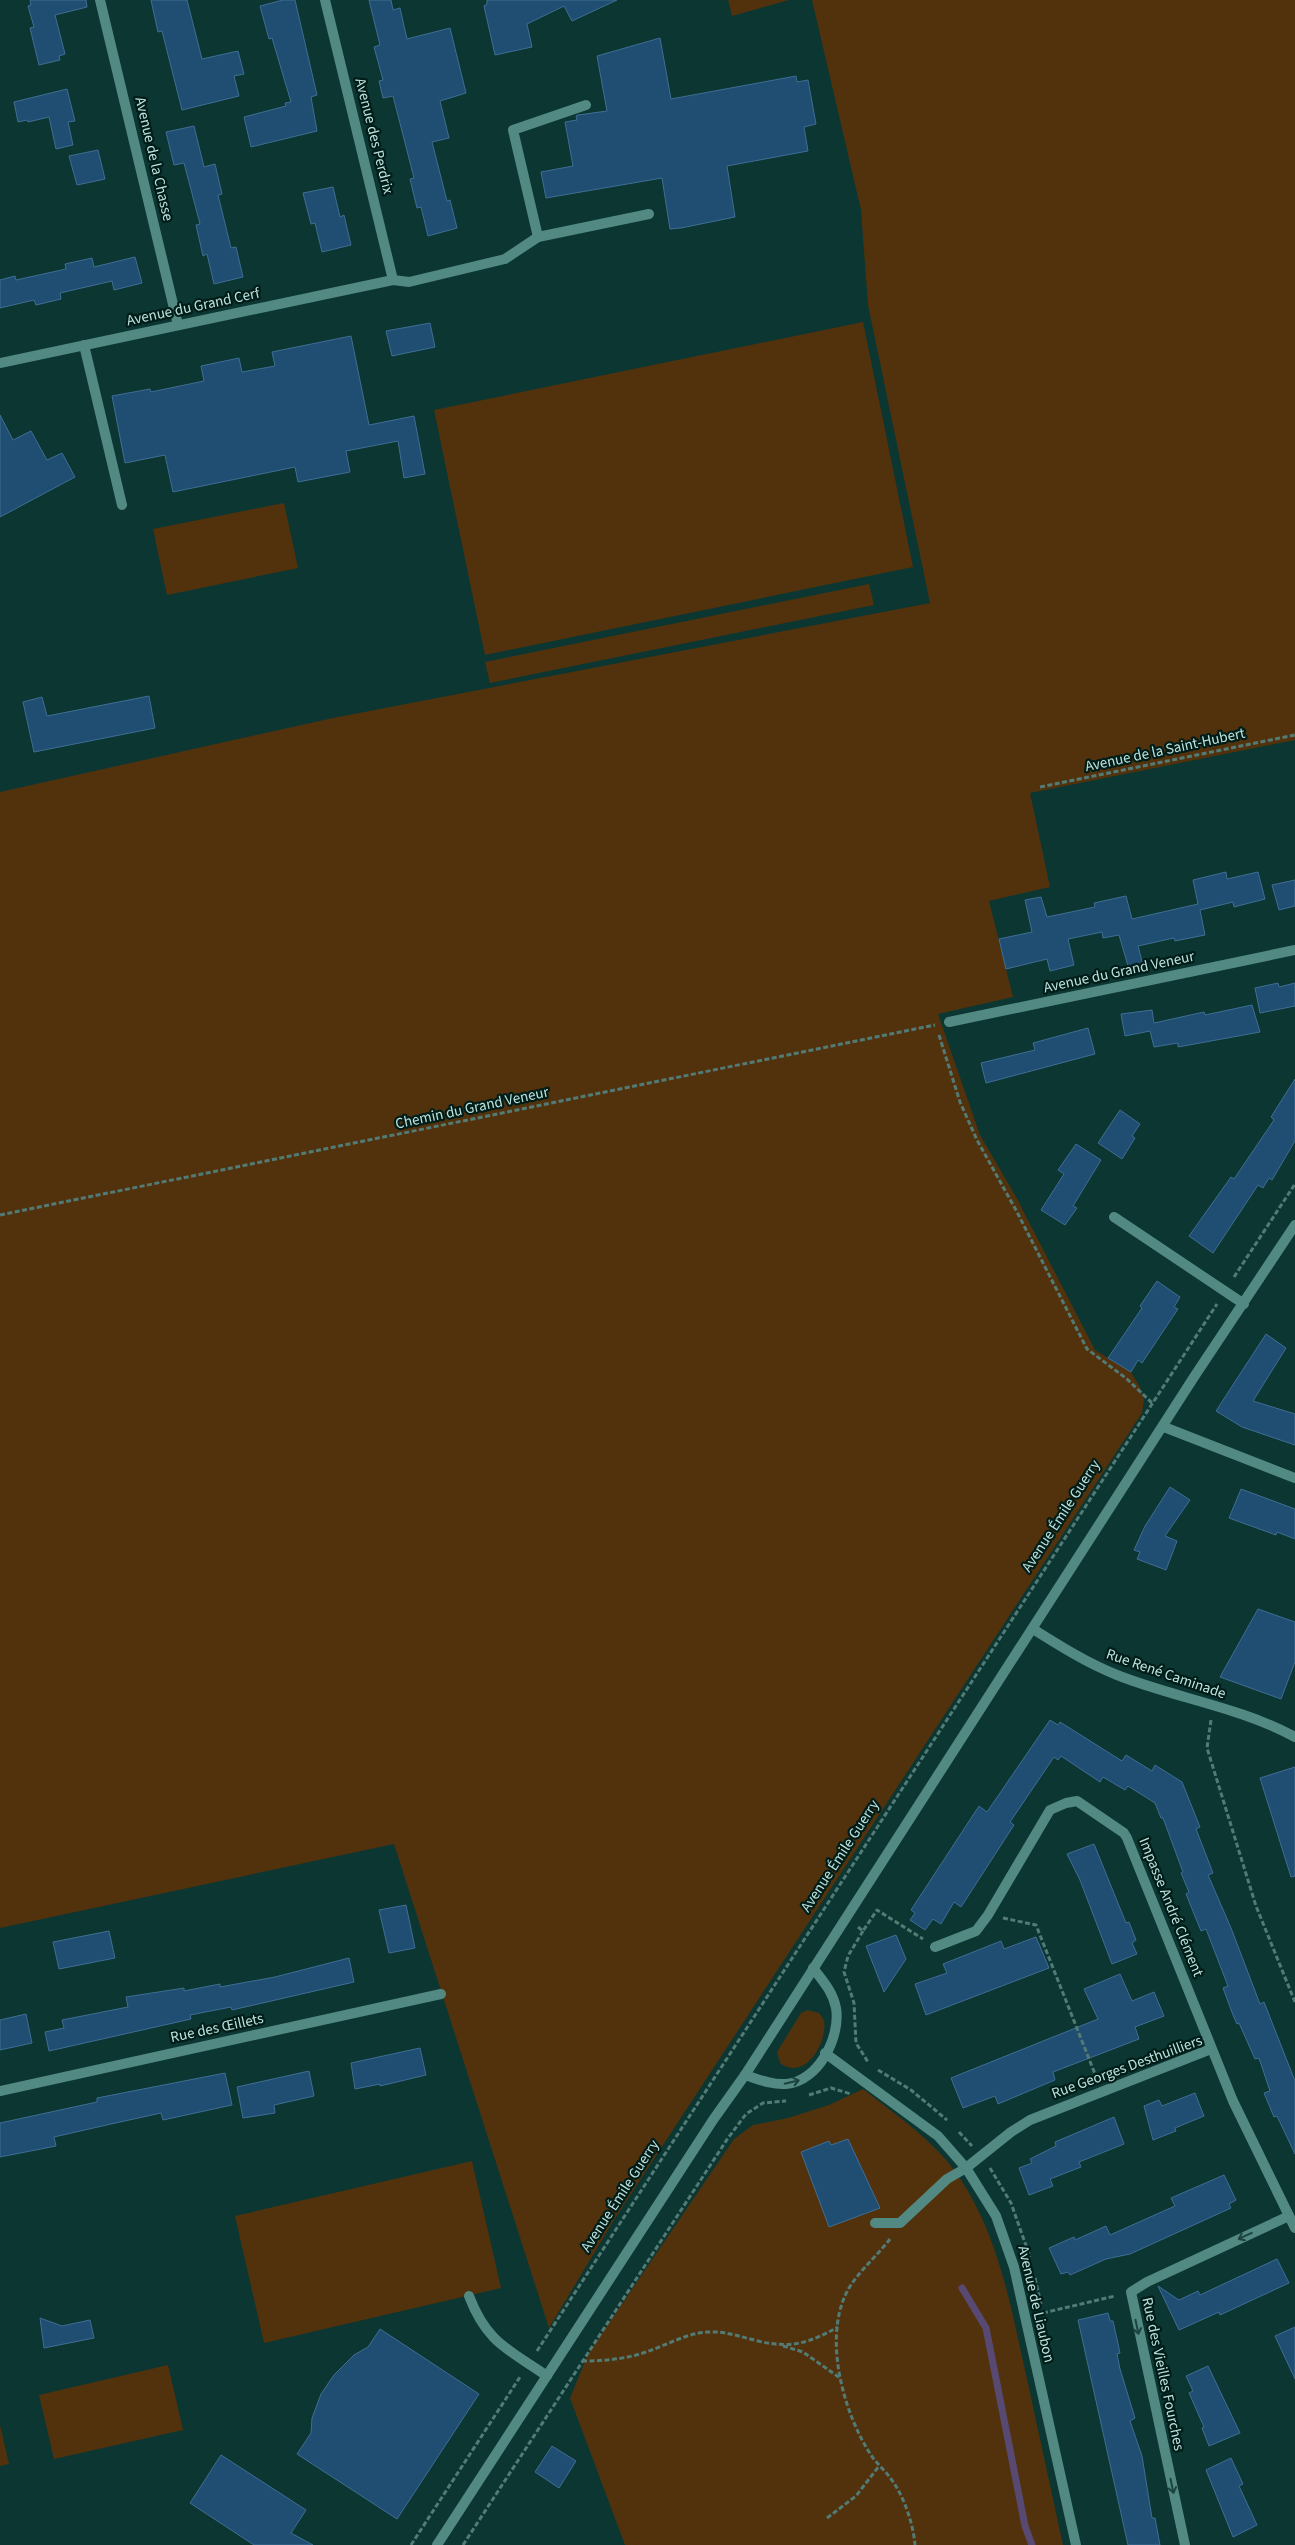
<svg xmlns="http://www.w3.org/2000/svg" width="1295" height="2545" viewBox="0 0 1295 2545" font-family="'Source Sans 3',sans-serif">
  <style>
    .green { fill: #52320d }
    .lines { fill: none; stroke-linecap: round; stroke-linejoin: round }
    .stream { stroke: #574972; stroke-width: 7 }
    .building { fill: #1f4e72; stroke: #406e94 }
    .path { stroke: #527b76; stroke-width: 3; stroke-dasharray: 5 2.5; stroke-linecap: butt }
    .lane { stroke: #528982; stroke-width: 10 }
    .street { stroke: #528982; stroke-width: 10 }
    .oneway { stroke: #1d433e }
    .labels { text-anchor: middle; dominant-baseline: central; stroke-width: 4.5; stroke-linejoin: round; paint-order: stroke }
    .street-label { font-size: 15px; fill: #bde2dc; stroke: #001d19 }
  </style>
  <rect width="100%" height="100%" fill="#0b3632"/>
  <g class="green">
    <polygon points="728,0 789,0 732,16"/>
    <polygon points="812,0 1295,0 1295,740 1030,793 1050,887 989,901 1013,997 938,1014 980,1135 1016,1197 1095,1350 1131,1372 1141,1389 1144,1400 1142,1413 614,2220 549,2328 394,1844 0,1928 0,792 333,718 930,603 868,305 861,210"/>
    <polygon points="863,322 913,567 485,655 434,410"/>
    <polygon points="284,503 298,568 167,595 153,529"/>
    <polygon points="869,584 874,605 490,683 485,662"/>
    <path d="M807,2010L819,2013L824,2020C828,2042 805,2082 780,2063L777,2052L801,2013Z"/>
    <path d="M863,2089C892,2112 923,2133 946,2160C997,2221 1010,2304 1027,2379C1039,2434 1051,2490 1063,2545H625L570,2398L588,2354L734,2139L753,2125L788,2118L829,2105Z"/>
    <polygon points="472,2161 501,2288 264,2343 235,2216"/>
    <polygon points="168,2365 183,2430 54,2459 39,2395"/>
    <polygon points="0,2425 9,2464 0,2466"/>
  </g>
  <g class="lines">
    <polyline class="stream" points="962,2288 986,2328 1025,2526 1032,2545"/>
  </g>
  <g class="building">
    <polygon points="30,0 86,0 87,7 55,15 65,54 59,56 60,60 39,65 30,28 34,27 28,6 31,5"/>
    <polygon points="151,0 187,0 202,59 238,51 244,74 234,76 239,96 182,110 162,31 158,32"/>
    <polygon points="283,0 295,0 317,95 311,97 317,131 251,147 244,117 286,106 285,103 291,102 272,38 269,39 260,6"/>
    <polygon points="369,0 391,0 393,10 400,8 407,39 450,28 466,93 440,101 449,138 432,142 447,201 450,200 457,228 428,236 421,207 417,208 410,179 414,178 393,96 383,98 379,81 383,80 374,47 380,45"/>
    <polygon points="487,0 617,0 572,21 564,6 527,24 532,47 495,55 484,6 487,4"/>
    <polygon points="660,38 671,99 796,76 797,82 808,80 816,124 804,127 808,151 727,166 735,217 681,228 670,229 662,178 546,198 541,172 573,166 565,122 577,120 576,116 578,115 607,111 597,56"/>
    <polygon points="67,89 75,121 68,122 73,145 56,149 49,117 28,122 27,120 18,122 14,102"/>
    <polygon points="194,126 204,167 215,164 222,194 218,195 231,248 236,247 243,277 214,284 207,254 203,256 196,225 200,224 184,163 174,165 166,132"/>
    <polygon points="98,150 105,179 77,185 69,156"/>
    <polygon points="333,187 340,217 344,215 351,245 322,252 315,223 311,224 303,193"/>
    <polygon points="135,257 142,283 114,290 112,281 60,293 61,299 36,305 34,300 0,308 0,280 15,276 16,280 66,269 65,264 92,258 94,267"/>
    <polygon points="430,323 435,347 392,356 386,331"/>
    <polygon points="351,336 369,425 414,416 425,474 404,478 398,441 346,451 350,472 298,482 295,467 173,492 165,455 125,463 112,396 150,389 151,392 204,381 201,366 239,358 242,372 275,366 272,352"/>
    <polygon points="0,415 13,440 31,431 47,460 62,453 75,477 0,517"/>
    <polygon points="149,696 155,728 34,752 23,702 42,697 47,716"/>
    <polygon points="1226,872 1227,879 1258,872 1265,899 1234,907 1233,902 1200,910 1205,935 1175,941 1174,938 1138,946 1143,965 1129,969 1119,935 1103,938 1102,932 1068,939 1074,965 1050,971 1047,959 1006,969 999,939 1032,932 1025,900 1041,897 1047,917 1095,907 1094,903 1126,896 1132,919 1198,904 1193,880"/>
    <polygon points="1295,880 1295,906 1279,910 1272,885"/>
    <polygon points="1278,983 1279,987 1295,983 1295,1006 1260,1013 1255,988"/>
    <polygon points="1252,1005 1260,1032 1178,1047 1178,1043 1154,1047 1150,1031 1125,1036 1121,1014 1152,1010 1154,1023 1204,1012 1205,1015"/>
    <polygon points="1088,1028 1095,1054 986,1083 981,1063 1035,1050 1033,1043"/>
    <polygon points="1295,1079 1295,1141 1272,1180 1269,1178 1263,1188 1258,1185 1213,1253 1189,1236 1231,1177 1234,1179 1274,1120 1271,1117"/>
    <polygon points="1120,1110 1140,1124 1132,1136 1135,1138 1122,1159 1098,1143"/>
    <polygon points="1076,1144 1101,1160 1073,1206 1077,1208 1065,1225 1041,1210 1064,1174 1058,1170"/>
    <polygon points="1157,1281 1180,1297 1174,1307 1178,1309 1142,1363 1138,1360 1131,1372 1108,1358 1142,1308 1140,1306"/>
    <polygon points="1266,1334 1286,1348 1253,1401 1295,1414 1295,1445 1242,1427 1216,1411"/>
    <polygon points="1170,1487 1190,1500 1165,1536 1177,1541 1166,1570 1137,1559 1140,1552 1134,1550 1145,1526"/>
    <polygon points="1241,1489 1295,1509 1295,1539 1277,1532 1276,1535 1229,1518"/>
    <polygon points="1258,1609 1295,1622 1295,1662 1281,1699 1220,1677"/>
    <polygon points="1050,1720 1058,1725 1060,1722 1122,1761 1126,1755 1152,1771 1155,1765 1182,1782 1200,1827 1196,1829 1213,1873 1208,1875 1231,1928 1260,2004 1264,2002 1295,2081 1295,2154 1277,2116 1274,2117 1264,2093 1270,2091 1259,2058 1255,2059 1239,2023 1237,2024 1233,2015 1223,1988 1228,1986 1206,1929 1201,1931 1186,1894 1189,1892 1181,1873 1183,1872 1163,1818 1161,1818 1155,1803 1128,1786 1125,1790 1103,1777 1100,1782 1061,1756 1058,1760 1054,1757 1010,1822 1014,1825 961,1907 954,1902 941,1924 933,1919 925,1930 910,1920 915,1913 911,1910 979,1806 987,1812"/>
    <polygon points="1295,1767 1295,1876 1291,1877 1260,1778"/>
    <polygon points="1094,1844 1126,1923 1129,1922 1136,1940 1132,1943 1137,1954 1112,1964 1080,1880 1067,1854"/>
    <polygon points="406,1905 415,1948 389,1953 379,1910"/>
    <polygon points="109,1931 115,1958 59,1969 53,1942"/>
    <polygon points="896,1935 906,1959 884,1992 866,1946"/>
    <polygon points="1036,1937 1049,1968 926,2015 915,1984 947,1973 943,1964 1001,1941 1004,1949"/>
    <polygon points="349,1958 354,1982 232,2010 231,2007 190,2015 191,2019 49,2051 45,2032 64,2028 62,2020 128,2007 126,1997 184,1988 184,1991 220,1984 220,1987 275,1977"/>
    <polygon points="1120,1974 1132,2001 1154,1992 1164,2016 1135,2027 1139,2039 1053,2072 1055,2080 998,2104 995,2096 963,2108 951,2078 1098,2019 1084,1989"/>
    <polygon points="26,2014 32,2043 0,2050 0,2020"/>
    <polygon points="420,2048 426,2075 380,2086 380,2084 355,2089 351,2063"/>
    <polygon points="309,2071 314,2096 274,2105 275,2113 243,2118 237,2087"/>
    <polygon points="225,2073 232,2105 163,2120 161,2113 111,2124 54,2137 56,2146 0,2157 0,2123 97,2102 97,2098"/>
    <polygon points="1195,2093 1204,2116 1175,2128 1176,2131 1153,2140 1144,2106 1159,2100 1162,2106"/>
    <polygon points="1114,2117 1124,2144 1079,2162 1081,2167 1050,2179 1053,2186 1029,2195 1019,2168 1032,2163 1030,2159 1056,2146 1055,2142"/>
    <polygon points="848,2139 880,2208 829,2227 801,2152 829,2141 831,2145"/>
    <polygon points="1224,2175 1236,2200 1229,2204 1231,2208 1130,2254 1106,2259 1070,2275 1068,2272 1061,2274 1049,2248 1074,2237 1075,2240 1106,2226 1110,2235 1175,2206 1171,2198"/>
    <polygon points="1277,2259 1289,2283 1220,2315 1219,2312 1179,2330 1158,2286 1179,2300 1198,2291 1200,2295"/>
    <polygon points="1108,2313 1110,2321 1113,2321 1120,2353 1117,2354 1120,2369 1135,2418 1130,2421 1142,2456 1152,2518 1155,2518 1160,2545 1128,2545 1078,2320"/>
    <polygon points="40,2318 62,2326 90,2320 94,2338 44,2348"/>
    <polygon points="1295,2327 1295,2379 1275,2336"/>
    <polygon points="380,2329 479,2394 397,2519 297,2454 311,2433 312,2418 321,2394 334,2375 354,2355 368,2347"/>
    <polygon points="1208,2366 1240,2433 1209,2446 1202,2428 1204,2427 1189,2393 1193,2391 1186,2376"/>
    <polygon points="552,2446 576,2461 559,2488 535,2472"/>
    <polygon points="221,2455 306,2510 291,2533 313,2545 254,2545 190,2503"/>
    <polygon points="1231,2458 1243,2484 1239,2486 1257,2525 1233,2537 1206,2470"/>
  </g>
  <g class="lines">
    <g class="path">
      <polyline points="1040,787 1295,735"/>
      <polyline points="939,1035 960,1102 977,1140 1017,1212 1087,1349 1127,1379 1152,1403"/>
      <polyline points="0,1215 935,1025"/>
      <polyline points="1234,1277 1295,1184"/>
      <polyline points="1211,1720 1207,1748 1256,1906 1295,2002"/>
      <polyline points="1003,1918 1036,1925 1097,2079"/>
      <polyline points="858,1927 863,1931 877,1910 923,1939"/>
      <polyline points="863,1931 848,1956 844,1972 854,2003 856,2043 868,2062"/>
      <polyline points="878,2070 911,2090 947,2120"/>
      <polyline points="809,2095 831,2088 851,2094"/>
      <polyline points="959,2132 972,2146"/>
      <polyline points="990,2168 1011,2203 1030,2257"/>
      <path d="M890,2239C877,2256 860,2270 849,2288C821,2336 844,2416 873,2458C878,2464 883,2469 888,2475C903,2493 913,2522 915,2545"/>
      <polyline points="1035,2278 1041,2304"/>
      <polyline points="1043,2313 1115,2296"/>
      <polyline points="783,2346 803,2352 840,2378"/>
      <polyline points="537,2351 1217,1304"/>
      <path d="M582,2361C604,2361 626,2359 646,2352C667,2345 687,2333 708,2332C726,2331 741,2337 758,2341C791,2349 809,2343 838,2327"/>
      <polyline points="827,2518 856,2496 879,2466"/>
      <polyline points="411,2545 520,2377"/>
      <polyline points="463,2545 728,2138 746,2114 763,2103 786,2101"/>
    </g>
    <g class="lane">
      <polyline points="538,237 649,214"/>
      <polyline points="393,280 409,282 505,259 538,237 513,130 586,105"/>
      <polyline points="84,345 122,505"/>
      <polyline points="875,2223 900,2223 947,2179 966,2168"/>
      <path d="M469,2296C487,2343 508,2349 547,2376"/>
    </g>
    <g class="street">
      <polyline points="100,0 178,325"/>
      <polyline points="0,363 393,280 325,0"/>
      <polyline points="949,1022 1295,950"/>
      <polyline points="1114,1217 1244,1304"/>
      <polyline points="1164,1427 1295,1478"/>
      <path d="M1033,1629C1060,1646 1087,1663 1117,1675C1175,1698 1240,1707 1295,1737"/>
      <polyline points="935,1947 976,1931 988,1915 1050,1810 1066,1803 1077,1801 1124,1833 1127,1838 1233,2101 1295,2228"/>
      <polyline points="825,2053 938,2136 966,2168 996,2216 1014,2267 1076,2545"/>
      <path d="M745,2075C758,2079 771,2085 786,2084C818,2082 841,2037 836,2008C833,1992 823,1981 813,1968"/>
      <polyline points="0,2091 441,1994"/>
      <polyline points="966,2168 1011,2132 1030,2120 1211,2049"/>
      <polyline points="437,2545 713,2120 745,2075 1194,1377 1295,1225"/>
      <polyline points="1185,2545 1131,2292 1147,2282 1289,2216"/>
    </g>
  </g>
  <defs><path id="oneway-shaft" d="M-6 0H5M1.5-3L5.5 0L1.5 3" fill="none" stroke-width="1.6" stroke-linecap="round" stroke-linejoin="round" transform="scale(1.25)"/></defs>
  <g class="oneway">
    <use href="#oneway-shaft" transform="translate(792 2082) rotate(-13)"/>
    <use href="#oneway-shaft" transform="translate(1245 2236) rotate(155)"/>
    <use href="#oneway-shaft" transform="translate(1137 2327) rotate(78)"/>
    <use href="#oneway-shaft" transform="translate(1172 2486) rotate(78)"/>
  </g>
  <g class="labels">
    <g class="street-label">
      <text transform="translate(374 136) rotate(76)">Avenue des Perdrix</text>
      <text transform="translate(154 159) rotate(77)">Avenue de la Chasse</text>
      <text transform="translate(193 307) rotate(-12)">Avenue du Grand Cerf</text>
      <text transform="translate(1165 750) rotate(-12)">Avenue de la Saint-Hubert</text>
      <text transform="translate(1119 972) rotate(-12)">Avenue du Grand Veneur</text>
      <text transform="translate(472 1108) rotate(-12)">Chemin du Grand Veneur</text>
      <text transform="translate(1061 1516) rotate(-57)">Avenue Émile Guerry</text>
      <text transform="translate(1166 1674) rotate(19)">Rue René Caminade</text>
      <text transform="translate(840 1856) rotate(-57)">Avenue Émile Guerry</text>
      <text transform="translate(1171 1907) rotate(68)">Impasse André Clément</text>
      <text transform="translate(217 2028) rotate(-12)">Rue des Œillets</text>
      <text transform="translate(1127 2067) rotate(-20)">Rue Georges Desthuilliers</text>
      <text transform="translate(620 2196) rotate(-57)">Avenue Émile Guerry</text>
      <text transform="translate(1036 2304) rotate(77)">Avenue de Liaubon</text>
      <text transform="translate(1163 2374) rotate(78)">Rue des Vieilles Fourches</text>
    </g>
  </g>
</svg>
